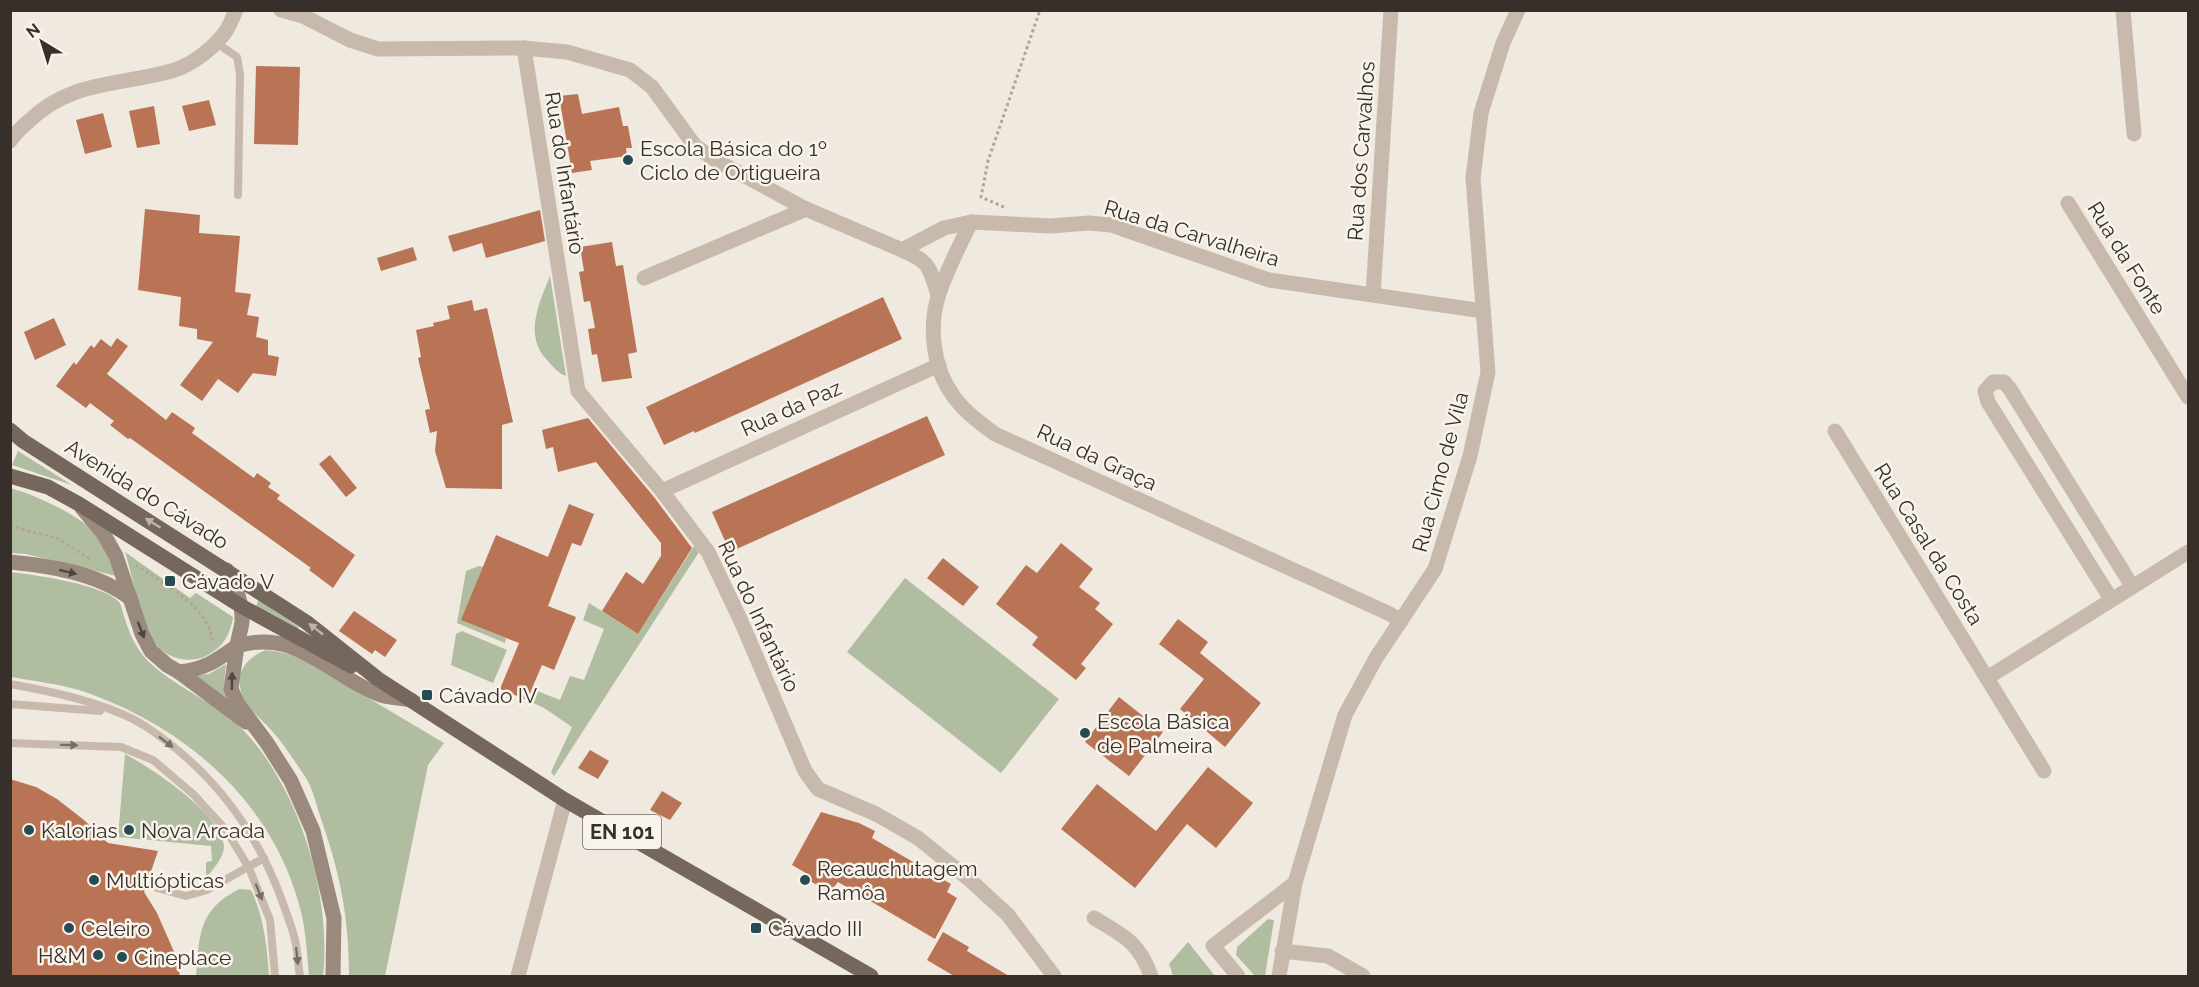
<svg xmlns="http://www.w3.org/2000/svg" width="2199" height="987" viewBox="0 0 2199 987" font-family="Raleway,sans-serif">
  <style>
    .green { fill: #b1bda0 }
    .building { fill: #b87455 }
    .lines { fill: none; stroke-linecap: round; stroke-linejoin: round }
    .path { stroke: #b2a596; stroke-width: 3; stroke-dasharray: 3 3; stroke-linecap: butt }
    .lane { stroke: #c7baac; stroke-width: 8 }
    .street { stroke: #c7baac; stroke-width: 15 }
    .secondary { stroke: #9a8a7e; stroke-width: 15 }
    .primary { stroke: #76675d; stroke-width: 15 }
    .oneway { fill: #beb4ab }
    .oneway2 { fill: #4f463f }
    .oneway3 { fill: #776e64 }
    .poi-dot { fill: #244c52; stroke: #f8f3eb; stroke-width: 2 }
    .labels { text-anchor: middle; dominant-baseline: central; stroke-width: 5; stroke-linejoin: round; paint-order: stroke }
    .shield { fill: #f8f3eb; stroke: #706a64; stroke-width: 1.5 }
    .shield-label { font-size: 20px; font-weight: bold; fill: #362f2a }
    .poi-label { font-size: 21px; fill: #362f2a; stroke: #f8f3eb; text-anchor: start }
    .street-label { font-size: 21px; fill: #362f2a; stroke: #f8f3eb }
  </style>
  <rect width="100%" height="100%" fill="#f0e9df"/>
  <g class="green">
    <path d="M550,276L566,376C558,373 554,368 548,361C523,336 539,304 550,276Z"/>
    <polygon points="18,451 72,485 12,465"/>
    <path d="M10,488C31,493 79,515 93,531C104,545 110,560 116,576L26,554L11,553Z"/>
    <polygon points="694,546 699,552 554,776 551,772 572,727 544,708 527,700 532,689 560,700 570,676 584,680 604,629 583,620 589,603 638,634"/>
    <path d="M125,552L190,598L196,593L233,617C230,636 223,647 206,656C190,664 167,659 156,644C139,618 134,581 125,552Z"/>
    <polygon points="479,566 483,567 462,620 506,638 505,643 457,623 466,571"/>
    <path d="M11,572C35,575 103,584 119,602C122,606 123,614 125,619C131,638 138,652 152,665C181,690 218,704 244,731C300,790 332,897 323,976H309C307,954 306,930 300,908C272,801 185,726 82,691C60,684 34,681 11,677Z"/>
    <polygon points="905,578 1059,699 1001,773 847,652"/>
    <polygon points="258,600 299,627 298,630 256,607"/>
    <polygon points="462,631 507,650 493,683 451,665 456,634"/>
    <path d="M266,650L280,652L301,658L444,743L428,765L385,976H349C349,916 340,873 320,816C316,804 313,789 306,778C295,762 284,744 271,730C260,717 245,708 241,691C235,671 248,657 266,650Z"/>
    <polygon points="226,664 224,684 229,702 194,675 209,674"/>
    <path d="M125,754C150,767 223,815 224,846C224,858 213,869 206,878V862L212,861L211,846L118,837Z"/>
    <path d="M239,889L251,890C264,917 267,947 269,976H196C200,935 197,911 239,889Z"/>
    <polygon points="1268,919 1274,920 1265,976 1255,976 1236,955 1237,947"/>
    <polygon points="1188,942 1215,976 1173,976 1169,964"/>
  </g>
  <g class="building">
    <polygon points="256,66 300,67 298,145 254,144"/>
    <polygon points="578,94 582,114 619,107 623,126 628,126 632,148 626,148 627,156 590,161 592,170 572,173 559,96"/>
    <polygon points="209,100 216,125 189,131 182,106"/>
    <polygon points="154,106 160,144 137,148 129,111"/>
    <polygon points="103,113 112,147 85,154 76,120"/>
    <polygon points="145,209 200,215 199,233 240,236 235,292 251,294 247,315 259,317 256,337 268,340 268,355 279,357 276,376 253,373 238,393 218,379 202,401 180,385 213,342 197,339 197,329 179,326 181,297 138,290"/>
    <polygon points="540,210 545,241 486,258 482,243 453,252 448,236"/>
    <polygon points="612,242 616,266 623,265 637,352 628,354 632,378 602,382 597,354 592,355 588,329 595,328 590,301 584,302 579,272 584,271 580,247"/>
    <polygon points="413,247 417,260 381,271 377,258"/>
    <polygon points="883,297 902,339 695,433 694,431 664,445 646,407"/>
    <polygon points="472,300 474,311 487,308 513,422 502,425 502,489 446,488 435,451 437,431 430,433 425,410 430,409 418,358 421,357 416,330 434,326 433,323 450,319 447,306"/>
    <polygon points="54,318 66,345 35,360 24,332"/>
    <polygon points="117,338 128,346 107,374 166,420 172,412 195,428 192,433 254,478 257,473 271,483 268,487 280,495 277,499 355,555 333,588 309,570 311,568 130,438 128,439 110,425 114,421 90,403 86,408 56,386 74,362 76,365 91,345 94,348 101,339 111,347"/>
    <polygon points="927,416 945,455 730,552 712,512"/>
    <polygon points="588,418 654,497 692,548 638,634 602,611 626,572 643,584 661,556 661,543 596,462 558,472 553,447 546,449 542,430"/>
    <polygon points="330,455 357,488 346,497 319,464"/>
    <polygon points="569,504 594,514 581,546 572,543 548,606 576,617 554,670 542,665 527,700 500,689 519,643 461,620 496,535 548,557"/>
    <polygon points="1061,543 1093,569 1079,587 1100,603 1095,609 1113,624 1081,664 1086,668 1076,680 1032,645 1038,637 996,604 1026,565 1037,573"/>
    <polygon points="943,558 979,587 963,606 927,578"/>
    <polygon points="354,611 397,640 385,657 375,650 372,654 339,631"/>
    <polygon points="1178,619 1208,642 1200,653 1261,703 1225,747 1180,709 1204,679 1159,644"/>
    <polygon points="1119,697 1163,732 1129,776 1085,742"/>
    <polygon points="590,750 609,761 598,779 578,768"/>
    <polygon points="1208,767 1253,803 1216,848 1187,824 1135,888 1061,829 1097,784 1156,831"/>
    <polygon points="10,779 36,787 57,799 84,820 108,843 158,851 144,892 157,913 175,954 180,976 10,976"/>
    <polygon points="662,791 682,803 670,820 650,810"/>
    <polygon points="821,812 859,823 875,831 872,838 951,884 947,892 957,898 935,939 838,882 830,892 808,880 811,876 792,865"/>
    <polygon points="943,932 969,947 967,951 1009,976 954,976 927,960"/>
  </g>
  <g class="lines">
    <g class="path">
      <polyline points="1004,207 981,197 988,161 1040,10"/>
      <polyline points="10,526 57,538 90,559"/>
      <path d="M136,565C160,582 214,609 212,643"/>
    </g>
    <g class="lane">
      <polyline points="215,42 237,57 240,74 238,195"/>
      <path d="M10,684C50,691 111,704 145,726C211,769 258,831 284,906C288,918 294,932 296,945C298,955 298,966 300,976"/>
      <polyline points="10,704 100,711"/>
      <polyline points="10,743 121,747 153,760 193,794 226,830 249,868 270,920 275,976"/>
      <polyline points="157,888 186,896 207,890 264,858"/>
    </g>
    <g class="street">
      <polyline points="281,10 303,16 350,40 378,49 524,48 567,52 630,70 652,87 695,146 717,161 806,209 902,250 944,228 971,222 1050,226 1089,223 1111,225 1269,280 1483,311"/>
      <polyline points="2123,10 2134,134"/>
      <polyline points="524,48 578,391 662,491 708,552 741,621 805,771 818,789 876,814 918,838 970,880 1008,915 1054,976"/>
      <path d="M10,141C15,133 22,127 29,121C72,79 122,86 175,70C193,64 215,47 226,31C230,25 233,17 236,10"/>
      <polyline points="2068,203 2188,397"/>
      <path d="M971,222C960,245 947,269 939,294C928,327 933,369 954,397C965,412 980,423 995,434L1390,614L1401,621"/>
      <path d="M902,250C930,262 929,266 938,295"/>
      <polyline points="644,278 806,209"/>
      <polyline points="1373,295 1391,10"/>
      <polyline points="1835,431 2044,771"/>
      <polyline points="662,491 939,365"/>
      <polyline points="2111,599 1988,402 1985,391 1993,382 2004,382 2010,389 2132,586"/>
      <polyline points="1987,678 2188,552"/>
      <path d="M1094,918C1124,936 1139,942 1151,976"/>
      <polyline points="1282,951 1328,956 1363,976"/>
      <polyline points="518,976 565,800"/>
      <polyline points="1238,976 1213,946 1295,883"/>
      <polyline points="1279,976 1295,883 1345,715 1376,658 1435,569 1470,456 1488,372 1473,178 1481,113 1503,43 1518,10"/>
    </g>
    <g class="secondary">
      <polyline points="82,508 103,533 116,556 142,634 151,651 167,665 179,672 246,722"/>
      <path d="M10,562C51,566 97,573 130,598"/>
      <path d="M179,672C205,669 216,661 237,646C238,638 241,630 242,622C243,603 235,586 227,570"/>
      <path d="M333,976L334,918L313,831L291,781L267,743L238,704L231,689L237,646C297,628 329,675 378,694C388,698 401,698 411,700"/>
    </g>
    <g class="primary">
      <polyline points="10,430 23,441 306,622 378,679 565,800 871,976"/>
      <polyline points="10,476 48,487 79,504 241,606 351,666"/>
    </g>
  </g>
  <defs><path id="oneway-solid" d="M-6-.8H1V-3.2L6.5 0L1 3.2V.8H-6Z" transform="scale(1.5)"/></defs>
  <g class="oneway">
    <use href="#oneway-solid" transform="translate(153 523) rotate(-148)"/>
    <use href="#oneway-solid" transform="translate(316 629) rotate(-142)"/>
  </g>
  <g class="oneway2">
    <use href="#oneway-solid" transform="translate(68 572) rotate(14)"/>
    <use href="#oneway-solid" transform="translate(141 630) rotate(69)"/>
    <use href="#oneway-solid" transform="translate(232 681) rotate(-89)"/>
  </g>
  <g class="oneway3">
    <use href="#oneway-solid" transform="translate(166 742) rotate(37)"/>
    <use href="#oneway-solid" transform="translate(69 745) rotate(1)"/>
    <use href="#oneway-solid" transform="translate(259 892) rotate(68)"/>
    <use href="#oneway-solid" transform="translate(297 956) rotate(84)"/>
  </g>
  <g class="poi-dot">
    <circle cx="628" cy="160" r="6"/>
    <rect x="164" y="575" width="12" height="12" rx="3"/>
    <rect x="421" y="689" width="12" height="12" rx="3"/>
    <circle cx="1085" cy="733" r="6"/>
    <circle cx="29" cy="830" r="6"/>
    <circle cx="129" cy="830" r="6"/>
    <circle cx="94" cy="880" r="6"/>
    <circle cx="805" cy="880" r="6"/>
    <circle cx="69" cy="928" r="6"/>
    <rect x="750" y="922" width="12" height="12" rx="3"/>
    <circle cx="98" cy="955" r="6"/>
    <circle cx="122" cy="957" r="6"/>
  </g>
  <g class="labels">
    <rect class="shield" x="583" y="815" width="78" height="34" rx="4.5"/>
    <g class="shield-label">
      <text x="622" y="832">EN 101</text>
    </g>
    <g class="poi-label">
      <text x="640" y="148">Escola Básica do 1º<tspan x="640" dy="24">Ciclo de Ortigueira</tspan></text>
      <text x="182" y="581">Cávado V</text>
      <text x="439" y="695">Cávado IV</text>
      <text x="1097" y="721">Escola Básica<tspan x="1097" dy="24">de Palmeira</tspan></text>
      <text x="41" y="830">Kalorias</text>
      <text x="141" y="830">Nova Arcada</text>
      <text x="817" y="868">Recauchutagem<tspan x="817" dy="24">Ramôa</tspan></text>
      <text x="106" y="880">Multiópticas</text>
      <text x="81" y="928">Celeiro</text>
      <text x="768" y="928">Cávado III</text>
      <text x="86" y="955" text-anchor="end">H&amp;M</text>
      <text x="134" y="957">Cineplace</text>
    </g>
    <g class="street-label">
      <text transform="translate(1361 151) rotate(-86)">Rua dos Carvalhos</text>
      <text transform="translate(565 173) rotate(81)">Rua do Infantário</text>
      <text transform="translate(1192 233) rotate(17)">Rua da Carvalheira</text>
      <text transform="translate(2127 258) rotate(58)">Rua da Fonte</text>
      <text transform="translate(791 408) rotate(-24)">Rua da Paz</text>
      <text transform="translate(1097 457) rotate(25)">Rua da Graça</text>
      <text transform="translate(1440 472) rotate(-75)">Rua Cimo de Vila</text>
      <text transform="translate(147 494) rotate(32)">Avenida do Cávado</text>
      <text transform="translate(1929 544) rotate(58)">Rua Casal da Costa</text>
      <text transform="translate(759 616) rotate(65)">Rua do Infantário</text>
    </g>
  </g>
  <rect width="2199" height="987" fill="none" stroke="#362f2a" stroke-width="24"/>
  <g transform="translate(42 42) rotate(322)" stroke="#f8f3eb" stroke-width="4.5" paint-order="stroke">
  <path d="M0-4.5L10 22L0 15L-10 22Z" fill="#362f2a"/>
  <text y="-9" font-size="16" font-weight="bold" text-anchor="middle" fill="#362f2a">N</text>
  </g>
</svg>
